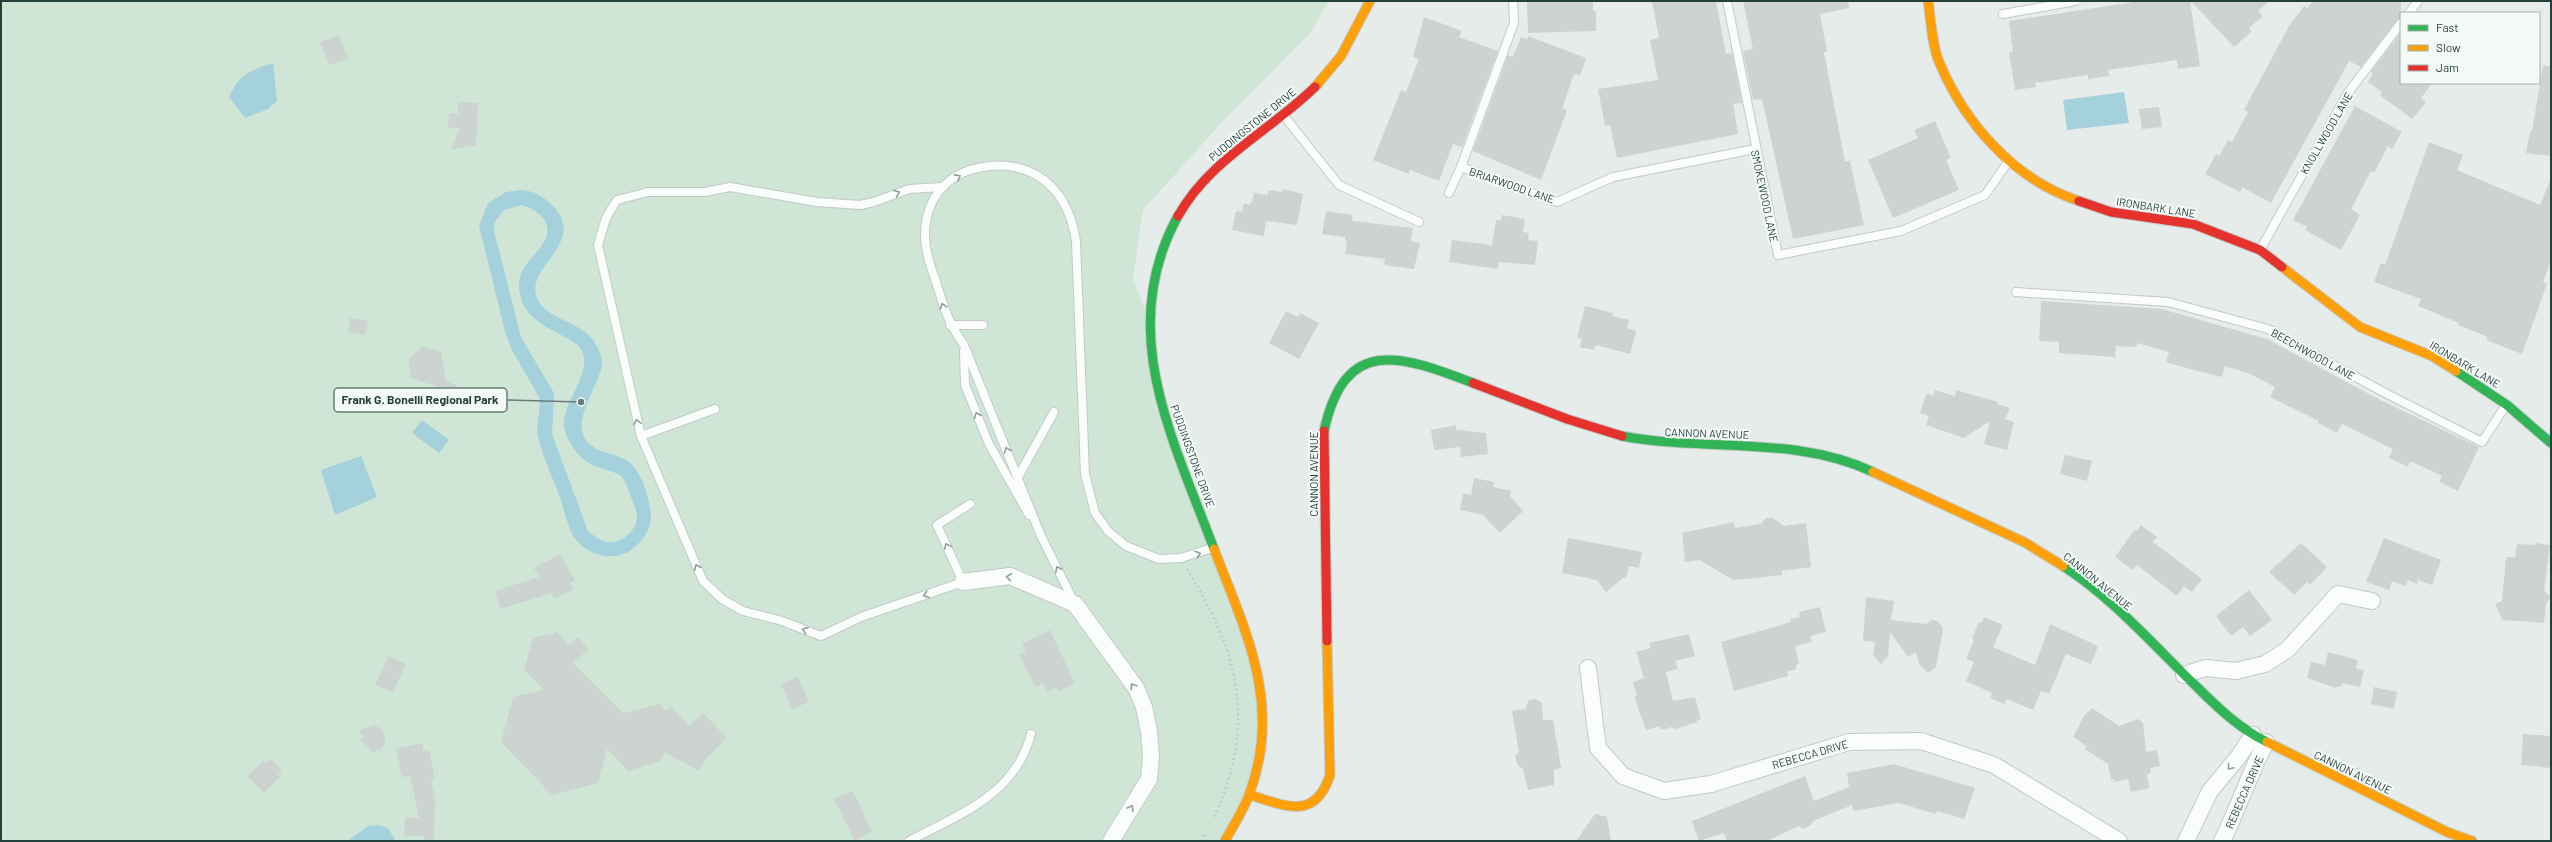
<svg xmlns="http://www.w3.org/2000/svg" width="2552" height="842" viewBox="0 0 2552 842" font-family="Barlow,sans-serif">
  <style>
    .green { fill: #cfe6d7 }
    .water { fill: #a5d1dc; fill-rule: evenodd }
    .building { fill: #cdd3d1 }
    .lines { fill: none; stroke-linecap: round; stroke-linejoin: round }
    .lane-casing { stroke: #c3c9c7; stroke-width: 10 }
    .street-casing { stroke: #c3c9c7; stroke-width: 18 }
    .fast-casing { stroke: #c1cac7; stroke-width: 11 }
    .slow-casing { stroke: #c1cac7; stroke-width: 11 }
    .jam-casing { stroke: #c1cac7; stroke-width: 11 }
    .path { stroke: #c2cbc9; stroke-width: 2.5; stroke-dasharray: 2 3; stroke-linecap: butt }
    .lane { stroke: #fbfcfc; stroke-width: 8 }
    .street { stroke: #fbfcfc; stroke-width: 16 }
    .fast { stroke: #30b455; stroke-width: 9 }
    .slow { stroke: #ff9f0a; stroke-width: 9 }
    .jam { stroke: #e5322d; stroke-width: 9 }
    .oneway { stroke: #8e9e9c }
    .labels { text-anchor: middle; dominant-baseline: central; stroke-width: 4; stroke-linejoin: round; paint-order: stroke }
    .street-label { font-size: 11px; fill: #22413b; stroke: #f5faf8 }
    .leader { fill: none; stroke: #677d78; stroke-width: 1.5 }
    .callout-dot { fill: #677d78; stroke: #f5faf8; stroke-width: 1.5 }
    .callout { fill: #f5faf8; stroke: #677d78; stroke-width: 1.5 }
    .callout-label { font-size: 12px; text-anchor: middle; font-weight: bold; fill: #22413b }
  </style>
  <rect width="100%" height="100%" fill="#e6ece9"/>
  <polygon class="green" points="1,1 1329,1 1311,32 1225,119 1143,210 1133,278 1148,318 1152,373 1256,663 1261,748 1225,841 1,841"/>
  <g class="water">
    <path d="M273,63L277,101L268,109L245,118L229,97C239,74 251,70 273,63Z"/>
    <polygon points="2124,92 2129,123 2067,130 2063,100"/>
    <path d="M520,190C535,191 543,196 553,206C588,243 524,267 537,298C547,321 583,321 595,343C599,350 603,358 602,366C598,385 574,419 584,437C593,452 608,452 622,458C641,465 650,499 651,516C651,527 644,539 636,546C616,565 585,556 572,534C567,523 564,509 560,498C553,478 543,458 538,437C535,424 542,410 539,397L513,352L506,335L479,226L488,203L506,192ZM522,205C538,210 555,223 544,242C535,258 519,265 519,286C520,316 544,326 567,338C572,341 579,345 581,349C594,373 561,403 564,427C567,443 581,461 595,466C603,469 614,471 621,476C625,480 627,487 629,492C632,500 637,509 637,518C636,531 622,543 609,542C601,542 594,536 588,531L552,434L554,393L521,337L495,235L494,223L504,210Z"/>
    <polygon points="422,420 449,440 439,453 412,433"/>
    <polygon points="361,456 377,497 335,515 321,470"/>
    <polygon points="379,825 388,828 396,841 348,841 368,826"/>
  </g>
  <g class="building">
    <polygon points="1527,1 1593,1 1593,11 1596,11 1596,31 1528,33"/>
    <polygon points="1652,1 1716,1 1726,54 1732,53 1742,103 1733,104 1738,134 1617,158 1610,125 1605,126 1598,89 1658,80 1650,40 1659,38"/>
    <polygon points="1743,1 1848,1 1849,8 1820,14 1827,51 1824,52 1845,162 1850,161 1864,225 1793,239 1762,99 1753,100 1743,51 1753,49"/>
    <polygon points="2141,1 2190,1 2200,66 2178,69 2177,60 2108,70 2109,76 2088,79 2088,75 2035,83 2036,87 2015,90 2009,52 2013,51 2009,21"/>
    <polygon points="2191,1 2270,1 2258,11 2263,16 2249,28 2252,31 2234,47"/>
    <polygon points="2313,1 2401,1 2401,18 2397,20 2361,67 2349,61 2271,203 2242,187 2240,192 2205,174 2216,154 2219,156 2228,140 2232,142 2248,112 2244,110 2289,26 2304,6 2307,8"/>
    <polygon points="1424,17 1462,31 1459,37 1498,51 1462,147 1453,144 1439,181 1410,170 1409,174 1373,160 1401,90 1406,92 1419,59 1413,57"/>
    <polygon points="2401,32 2401,83 2432,83 2421,98 2426,102 2412,119 2380,95 2382,92 2368,82 2373,73 2371,72"/>
    <polygon points="339,35 348,59 329,65 320,42"/>
    <polygon points="1528,36 1586,58 1580,76 1574,74 1562,108 1567,110 1541,180 1473,151 1508,55 1513,57 1521,37 1528,39"/>
    <polygon points="2543,66 2551,66 2551,156 2526,153 2530,131 2532,131"/>
    <polygon points="458,102 478,103 476,145 451,150 460,128 448,128 449,113 458,114"/>
    <polygon points="2355,106 2402,132 2392,149 2388,146 2374,173 2371,171 2351,209 2360,215 2341,250 2305,230 2307,227 2293,220"/>
    <polygon points="2159,107 2162,127 2142,129 2139,109"/>
    <polygon points="1935,121 1951,158 1946,160 1959,190 1893,218 1868,160 1918,138 1914,130"/>
    <polygon points="2429,142 2463,155 2457,170 2540,205 2551,178 2551,261 2543,282 2547,284 2522,354 2486,340 2488,337 2458,325 2459,323 2418,306 2421,299 2374,282 2381,263 2385,265"/>
    <polygon points="1283,189 1303,194 1297,225 1266,221 1264,236 1232,230 1236,211 1242,212 1244,203 1249,205 1252,202 1254,193 1268,195 1269,190 1282,192"/>
    <polygon points="1326,211 1353,215 1352,221 1413,228 1411,241 1420,243 1414,269 1384,265 1385,259 1345,254 1347,241 1345,240 1345,237 1322,234"/>
    <polygon points="1502,215 1525,219 1523,232 1529,233 1528,240 1538,241 1535,265 1499,262 1498,269 1449,262 1452,240 1492,245 1496,220 1501,221"/>
    <polygon points="2041,301 2162,309 2267,339 2378,399 2479,447 2458,491 2439,482 2442,476 2410,461 2408,467 2389,458 2393,449 2342,424 2337,433 2318,423 2319,421 2270,397 2275,387 2250,374 2225,366 2222,377 2186,368 2166,362 2169,352 2137,343 2136,347 2116,346 2115,357 2059,353 2059,342 2039,341"/>
    <polygon points="1585,306 1613,313 1612,316 1629,320 1627,328 1636,331 1630,354 1596,345 1594,350 1580,347 1582,339 1577,338"/>
    <polygon points="1286,311 1298,317 1300,313 1319,323 1299,359 1269,343"/>
    <polygon points="350,318 368,321 365,335 348,332"/>
    <polygon points="423,346 441,352 446,381 457,386 457,395 449,401 441,396 441,388 411,378 408,359"/>
    <polygon points="1935,390 1955,396 1956,390 1998,402 1997,404 2010,408 2005,419 2014,422 2007,450 1984,444 1990,421 1964,438 1926,425 1929,416 1920,413 1927,393 1933,396"/>
    <polygon points="1456,425 1456,430 1486,433 1488,454 1461,457 1460,447 1434,450 1431,430"/>
    <polygon points="2065,455 2092,461 2087,481 2060,474"/>
    <polygon points="1474,478 1494,482 1493,487 1511,491 1510,496 1523,511 1500,533 1483,515 1460,510 1463,493 1471,495"/>
    <polygon points="1766,518 1773,518 1784,526 1806,523 1811,567 1782,571 1782,575 1733,580 1700,560 1685,562 1682,533 1734,522 1735,528 1761,524"/>
    <polygon points="2141,525 2157,537 2153,542 2202,579 2192,592 2184,586 2177,596 2137,565 2133,570 2115,557 2135,529 2137,531"/>
    <polygon points="1568,538 1642,552 1639,568 1629,566 1626,578 1623,578 1606,592 1597,580 1562,573"/>
    <polygon points="2384,538 2441,560 2432,585 2418,580 2417,584 2408,580 2406,586 2392,581 2389,590 2366,582"/>
    <polygon points="2301,543 2327,567 2310,585 2307,582 2294,595 2269,572"/>
    <polygon points="2535,543 2550,545 2544,591 2551,597 2546,603 2544,623 2502,620 2495,604 2502,601 2506,557 2515,557 2517,544 2535,545"/>
    <polygon points="560,554 575,581 570,583 573,589 555,599 552,593 500,609 495,591 539,577 534,568"/>
    <polygon points="2249,590 2272,620 2250,636 2243,627 2231,636 2216,616"/>
    <polygon points="1866,597 1894,601 1891,620 1927,624 1931,620 1938,621 1943,629 1936,667 1928,673 1919,664 1916,652 1908,657 1890,632 1888,656 1881,664 1873,655 1875,642 1863,641"/>
    <polygon points="1820,607 1826,632 1810,636 1812,642 1795,646 1799,663 1797,664 1795,670 1787,671 1788,676 1734,691 1721,642 1791,622 1790,619 1800,617 1799,612"/>
    <polygon points="1984,617 2003,625 1993,647 2035,665 2050,624 2098,646 2091,664 2066,654 2049,694 2041,691 2033,710 2007,699 2004,704 1990,698 1992,693 1966,681 1974,662 1966,659 1974,640 1972,638 1979,622 1981,623"/>
    <polygon points="1050,630 1075,683 1058,692 1056,687 1047,692 1043,683 1035,687 1019,655 1026,651 1022,644"/>
    <polygon points="557,632 569,645 578,637 589,649 573,663 623,713 659,704 666,711 671,707 689,726 703,713 727,738 705,760 699,771 664,752 661,761 628,771 607,749 598,783 552,795 501,742 513,697 544,690 524,670 533,638"/>
    <polygon points="1689,634 1695,656 1675,661 1678,669 1666,672 1673,701 1695,697 1701,719 1697,720 1697,722 1676,729 1672,727 1661,730 1660,726 1646,730 1634,697 1637,696 1633,682 1644,678 1636,652 1651,648 1649,643"/>
    <polygon points="2328,652 2358,660 2356,668 2364,670 2360,687 2342,683 2341,687 2337,686 2336,688 2307,678 2311,662 2325,665"/>
    <polygon points="389,656 406,664 393,692 375,685"/>
    <polygon points="798,677 809,702 792,709 781,684"/>
    <polygon points="2374,687 2397,692 2394,709 2371,704"/>
    <polygon points="1536,699 1542,703 1543,720 1553,720 1561,768 1554,770 1554,785 1528,790 1523,769 1518,766 1515,756 1519,752 1512,711 1525,709 1529,700"/>
    <polygon points="2092,708 2119,726 2138,719 2143,723 2146,752 2157,750 2160,766 2150,768 2151,773 2147,774 2149,788 2131,792 2128,779 2114,782 2114,779 2111,780 2108,764 2085,749 2087,746 2073,737 2084,716"/>
    <polygon points="374,725 382,729 386,740 380,752 377,749 374,753 360,740 364,736 358,731"/>
    <polygon points="2523,734 2551,736 2551,768 2521,765"/>
    <polygon points="422,743 423,751 429,750 435,779 431,780 435,799 434,841 424,841 423,836 404,836 405,817 419,818 410,776 402,777 396,749"/>
    <polygon points="271,759 282,771 278,775 280,777 264,793 247,776 264,760 266,763"/>
    <polygon points="1894,764 1975,788 1964,819 1937,811 1936,814 1899,803 1853,811 1852,805 1813,821 1811,825 1803,829 1799,826 1767,841 1727,841 1724,833 1699,841 1692,821 1805,776 1814,801 1849,787 1847,773"/>
    <polygon points="853,791 872,831 855,841 834,799"/>
    <polygon points="1595,814 1607,817 1611,841 1576,841"/>
  </g>
  <g class="lines">
    <defs>
      <g id="lane">
        <polyline points="1513,1 1514,23 1461,167 1557,202 1613,177 1755,149"/>
        <polyline points="1727,1 1778,255 1901,231 1985,195 2008,162"/>
        <polyline points="2409,13 2418,1"/>
        <polyline points="2003,14 2076,1"/>
        <polyline points="1284,116 1339,185 1419,222"/>
        <polyline points="942,187 909,189 874,202 860,205 817,202 730,187 705,192 648,192 617,200 606,218 598,245 641,436 703,581 722,599 743,611 782,621 821,636 861,617 963,582 937,525 970,504"/>
        <polyline points="1449,193 1461,167"/>
        <polyline points="2260,250 2348,93 2401,23"/>
        <polyline points="2016,292 2168,302 2268,329 2387,394 2482,442 2506,405"/>
        <polyline points="950,325 983,325"/>
        <polyline points="964,351 965,385 989,444 1029,515"/>
        <polyline points="641,436 715,409"/>
        <polyline points="1018,477 1054,412"/>
        <path d="M1074,602L1041,536L964,345C948,322 944,308 936,282C931,267 925,252 925,235C925,219 930,200 942,188C964,163 1010,159 1038,176C1061,190 1072,215 1076,241L1085,474L1095,513L1108,531L1126,546L1159,559L1181,558L1212,548"/>
        <path d="M909,841C960,814 1015,795 1031,734"/>
      </g>
      <g id="street">
        <polyline points="963,582 1010,576 1075,604 1136,688 1144,707 1149,731 1151,757 1149,779 1111,841"/>
        <polyline points="1588,668 1598,748 1623,776 1664,791 1711,784 1849,742 1921,741 1994,765 2119,841"/>
        <polyline points="2184,675 2205,668 2236,671 2265,664 2287,650 2338,594 2372,601"/>
        <polyline points="2186,841 2210,791 2239,756 2253,735"/>
        <path d="M2222,841C2238,809 2249,775 2266,742"/>
      </g>
      <g id="fast">
        <path d="M1178,216C1115,330 1173,439 1214,549"/>
        <polyline points="2456,371 2507,405 2551,443"/>
        <path d="M1324,431C1345,335 1400,355 1473,383"/>
        <path d="M1622,436C1705,452 1795,435 1873,472"/>
        <path d="M2063,566C2113,598 2155,647 2197,687C2218,708 2240,729 2267,742"/>
      </g>
      <g id="slow">
        <path d="M1928,1C1931,19 1932,48 1940,64C1966,125 2015,180 2079,201"/>
        <polyline points="1315,87 1341,56 1370,1"/>
        <polyline points="2282,267 2360,327 2432,356 2456,371"/>
        <polyline points="1873,472 2024,542 2063,566"/>
        <path d="M1214,549C1246,633 1283,704 1249,795C1243,811 1233,826 1225,841"/>
        <polyline points="2267,742 2447,832 2472,841"/>
        <path d="M1250,795C1286,806 1315,821 1330,775L1327,641"/>
      </g>
      <g id="jam">
        <polyline points="2079,201 2111,212 2193,224 2260,250 2282,267"/>
        <path d="M1178,216C1210,159 1270,131 1315,87"/>
        <polyline points="1473,383 1567,419 1622,436"/>
        <polyline points="1324,431 1327,641"/>
      </g>
    </defs>
    <use href="#lane" class="lane-casing"/>
    <use href="#street" class="street-casing"/>
    <use href="#fast" class="fast-casing"/>
    <use href="#slow" class="slow-casing"/>
    <use href="#jam" class="jam-casing"/>
    <g class="path">
      <path d="M1187,569C1239,652 1257,725 1214,817"/>
      <polyline points="1201,841 1205,834"/>
    </g>
    <use href="#lane" class="lane"/>
    <use href="#street" class="street"/>
    <use href="#fast" class="fast"/>
    <use href="#slow" class="slow"/>
    <use href="#jam" class="jam"/>
  </g>
  <defs><path id="oneway-chevron" d="M-2-3.5L2.5 0L-2 3.5" fill="none" stroke-width="1.6" stroke-linecap="round" stroke-linejoin="round"/></defs>
  <g class="oneway">
    <use href="#oneway-chevron" transform="translate(958 177) rotate(-29)"/>
    <use href="#oneway-chevron" transform="translate(897 193) rotate(-22)"/>
    <use href="#oneway-chevron" transform="translate(943 306) rotate(-108)"/>
    <use href="#oneway-chevron" transform="translate(977 415) rotate(-112)"/>
    <use href="#oneway-chevron" transform="translate(637 422) rotate(-103)"/>
    <use href="#oneway-chevron" transform="translate(1007 450) rotate(-111)"/>
    <use href="#oneway-chevron" transform="translate(947 546) rotate(-114)"/>
    <use href="#oneway-chevron" transform="translate(1198 554) rotate(-19)"/>
    <use href="#oneway-chevron" transform="translate(697 567) rotate(-113)"/>
    <use href="#oneway-chevron" transform="translate(1058 569) rotate(-117)"/>
    <use href="#oneway-chevron" transform="translate(1009 577) rotate(-172)"/>
    <use href="#oneway-chevron" transform="translate(926 595) rotate(160)"/>
    <use href="#oneway-chevron" transform="translate(805 630) rotate(-159)"/>
    <use href="#oneway-chevron" transform="translate(1133 686) rotate(-123)"/>
    <use href="#oneway-chevron" transform="translate(2230 767) rotate(130)"/>
    <use href="#oneway-chevron" transform="translate(1131 808) rotate(-59)"/>
  </g>
  <g class="labels">
    <g class="street-label">
      <text transform="translate(1252 124) rotate(-39)">PUDDINGSTONE DRIVE</text>
      <text transform="translate(2326 133) rotate(-60)">KNOLLWOOD LANE</text>
      <text transform="translate(1512 185) rotate(19)">BRIARWOOD LANE</text>
      <text transform="translate(1765 196) rotate(78)">SMOKEWOOD LANE</text>
      <text transform="translate(2156 207) rotate(9)">IRONBARK LANE</text>
      <text transform="translate(2313 354) rotate(29)">BEECHWOOD LANE</text>
      <text transform="translate(2465 364) rotate(31)">IRONBARK LANE</text>
      <text transform="translate(1707 433) rotate(2)">CANNON AVENUE</text>
      <text transform="translate(1193 456) rotate(70)">PUDDINGSTONE DRIVE</text>
      <text transform="translate(1313 474) rotate(-90)">CANNON AVENUE</text>
      <text transform="translate(2098 581) rotate(39)">CANNON AVENUE</text>
      <text transform="translate(1810 754) rotate(-16)">REBECCA DRIVE</text>
      <text transform="translate(2353 772) rotate(26)">CANNON AVENUE</text>
      <text transform="translate(2244 792) rotate(-66)">REBECCA DRIVE</text>
    </g>
  </g>
  <path class="leader" d="M581 402L507 400"/>
  <circle class="callout-dot" cx="581" cy="402" r="4"/>
  <rect class="callout" x="334" y="388" width="173" height="24" rx="4"/>
  <g class="callout-label">
    <text x="420" y="404">Frank G. Bonelli Regional Park</text>
  </g>
  <rect width="2552" height="842" fill="none" stroke="#22413b" stroke-width="4"/>
  <rect x="2400" y="12" width="140" height="72" fill="#f5faf8" stroke="#a1b0ac"/>
  <rect x="2408" y="25" width="20" height="6" fill="#30b455" stroke="#a1b0ac"/>
  <text x="2436" y="32" font-size="12" fill="#22413b">Fast</text>
  <rect x="2408" y="45" width="20" height="6" fill="#ff9f0a" stroke="#a1b0ac"/>
  <text x="2436" y="52" font-size="12" fill="#22413b">Slow</text>
  <rect x="2408" y="65" width="20" height="6" fill="#e5322d" stroke="#a1b0ac"/>
  <text x="2436" y="72" font-size="12" fill="#22413b">Jam</text>
</svg>
